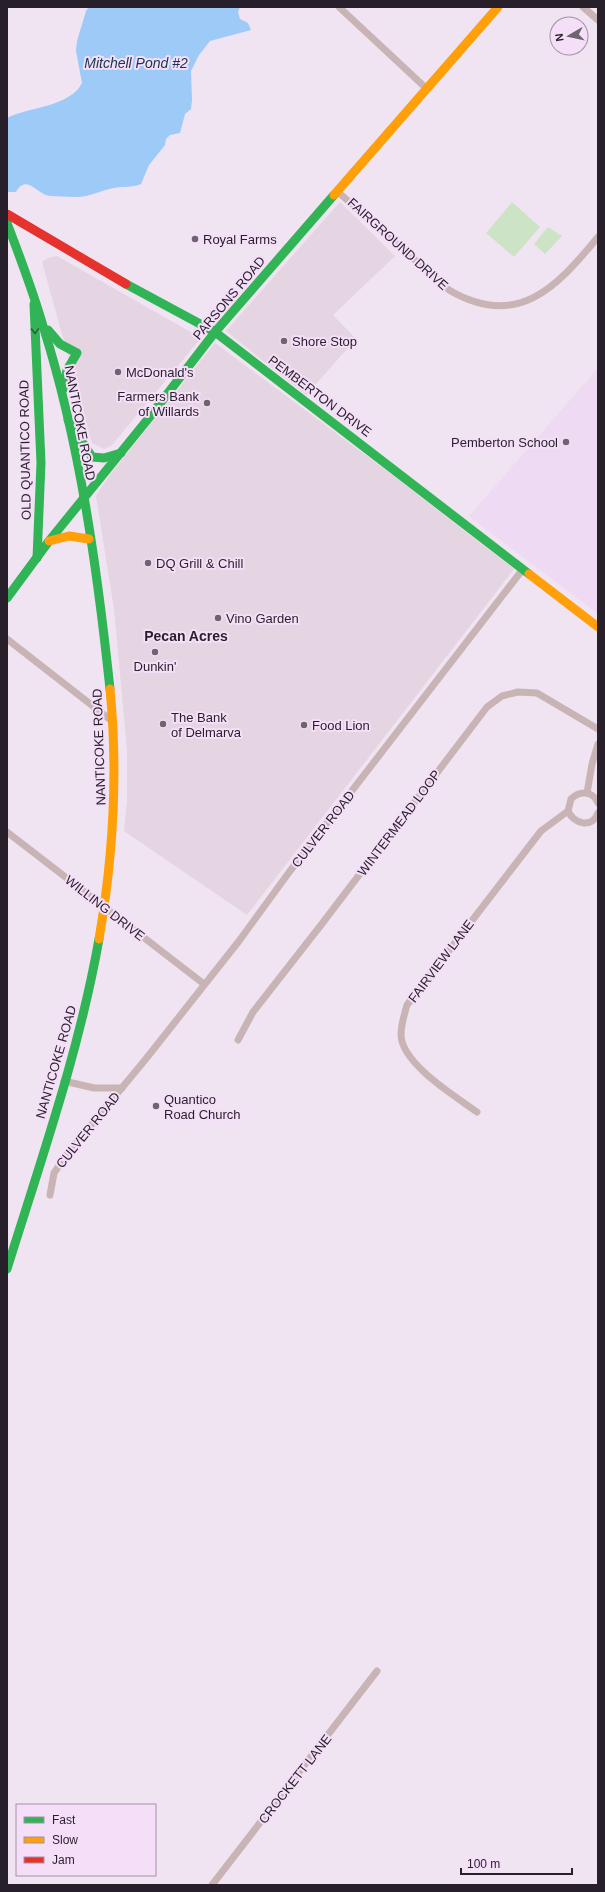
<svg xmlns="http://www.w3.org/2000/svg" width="605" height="1892" viewBox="0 0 605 1892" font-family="Helvetica,sans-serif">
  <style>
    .commercial { fill: #e5d4e2 }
    .built { fill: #eedaf2 }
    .green { fill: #cce3c5 }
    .water { fill: #9dcaf7 }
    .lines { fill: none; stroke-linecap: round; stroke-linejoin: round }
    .street { stroke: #c8b4b5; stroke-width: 7 }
    .fast { stroke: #30b455; stroke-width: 9 }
    .slow { stroke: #ff9f0a; stroke-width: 9 }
    .jam { stroke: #e5322d; stroke-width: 9 }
    .oneway { stroke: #2b623d }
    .poi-dot { fill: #6d646f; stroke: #f4def8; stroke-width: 1.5 }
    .labels { text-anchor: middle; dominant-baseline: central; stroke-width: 4; stroke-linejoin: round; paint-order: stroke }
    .poi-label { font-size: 13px; fill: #271f29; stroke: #f4def8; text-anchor: start }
    .street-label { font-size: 13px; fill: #271f29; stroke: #f4def8 }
    .water-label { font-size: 14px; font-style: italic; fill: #17344c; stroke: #f4def8 }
    .neighbourhood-label { font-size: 14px; font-weight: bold; fill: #271f29; stroke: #f4def8 }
  </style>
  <rect width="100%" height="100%" fill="#f0e4f2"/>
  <g class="commercial">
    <polygon points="340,202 395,256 333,315 356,339 306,395 226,331"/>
    <polygon points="57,256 201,338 111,446 104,449 92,443 42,262 48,258"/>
    <polygon points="215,343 387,471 514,569 247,915 124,831 127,800 127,750 114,609 96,496 109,476"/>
  </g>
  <polygon class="built" points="598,368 598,614 469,516"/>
  <g class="green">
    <polygon points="512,202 540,227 514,257 486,233"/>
    <polygon points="548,227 562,236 545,254 534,244"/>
  </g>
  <path class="water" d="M89,7H240L238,12L240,19L248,23L251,30L210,41L199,55L191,71L192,100L191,109L185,114L180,133L170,135L166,139L165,145L149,165L141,184C132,188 123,186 114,188C101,190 88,198 74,197C66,197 58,196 50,196C37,195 27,173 16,192H7V118C28,107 70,107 82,83L76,51L77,41L86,11Z"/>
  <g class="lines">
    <g class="street">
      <polyline points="339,7 427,89"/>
      <polyline points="583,7 598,20"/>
      <path d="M338,192L449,290C517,330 556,288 598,237"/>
      <polyline points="7,639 112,721"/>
      <polyline points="587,793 592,764 598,744"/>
      <path d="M598,803C593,791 580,790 571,799L568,811C574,824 592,829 598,813"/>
      <polyline points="7,832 204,984"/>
      <polyline points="238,1040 253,1012 321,925 487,707 502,696 518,692 537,693 598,729"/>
      <polyline points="64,1081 94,1088 122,1088"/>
      <path d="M477,1112C455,1096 402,1064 401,1035C401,1025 404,1015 407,1005L541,831L568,811"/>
      <polyline points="50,1195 54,1173 67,1154 145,1060 239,941 290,871 523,569"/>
      <polyline points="212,1885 377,1671"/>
    </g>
    <g class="fast">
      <path d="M7,223C20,257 33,291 43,326C80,443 97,567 110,689"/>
      <polyline points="126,284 215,332 529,574"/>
      <polyline points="34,304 41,463 37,558"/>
      <polyline points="48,330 60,344 77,353 67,370 63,389"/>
      <polyline points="68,420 92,457 104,458 121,453"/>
      <polyline points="7,598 49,541 148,419 215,332 334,195"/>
      <path d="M7,1269C41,1160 79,1052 99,939"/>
    </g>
    <g class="slow">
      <polyline points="334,195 498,7"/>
      <polyline points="49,541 69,536 89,539"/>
      <polyline points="529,574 598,627"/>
      <path d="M99,939C113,858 118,771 110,689"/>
    </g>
    <polyline class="jam" points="7,214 126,284"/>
  </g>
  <defs><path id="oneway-chevron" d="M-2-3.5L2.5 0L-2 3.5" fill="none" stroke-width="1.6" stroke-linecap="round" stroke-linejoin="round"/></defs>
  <use class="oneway" href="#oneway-chevron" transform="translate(35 331) rotate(88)"/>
  <g class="poi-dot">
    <circle cx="195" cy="239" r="4"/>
    <circle cx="284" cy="341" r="4"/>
    <circle cx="118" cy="372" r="4"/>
    <circle cx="207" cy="403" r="4"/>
    <circle cx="566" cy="442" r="4"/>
    <circle cx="148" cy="563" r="4"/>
    <circle cx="218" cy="618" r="4"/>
    <circle cx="155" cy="652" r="4"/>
    <circle cx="163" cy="724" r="4"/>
    <circle cx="304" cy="725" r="4"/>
    <circle cx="156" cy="1106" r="4"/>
  </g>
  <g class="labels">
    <g class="poi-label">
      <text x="203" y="239">Royal Farms</text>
      <text x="292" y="341">Shore Stop</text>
      <text x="126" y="372">McDonald's</text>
      <text x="199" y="396" text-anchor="end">Farmers Bank<tspan x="199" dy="15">of Willards</tspan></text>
      <text x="558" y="442" text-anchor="end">Pemberton School</text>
      <text x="156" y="563">DQ Grill &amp; Chill</text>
      <text x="226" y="618">Vino Garden</text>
      <text x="155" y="666" text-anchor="middle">Dunkin'</text>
      <text x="171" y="717">The Bank<tspan x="171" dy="15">of Delmarva</tspan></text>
      <text x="312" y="725">Food Lion</text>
      <text x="164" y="1099">Quantico<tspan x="164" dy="15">Road Church</tspan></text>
    </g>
    <g class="street-label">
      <text transform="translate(398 244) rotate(42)">FAIRGROUND DRIVE</text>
      <text transform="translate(229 298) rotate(-50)">PARSONS ROAD</text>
      <text transform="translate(320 396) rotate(37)">PEMBERTON DRIVE</text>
      <text transform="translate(80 423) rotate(79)">NANTICOKE ROAD</text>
      <text transform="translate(25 450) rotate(-91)">OLD QUANTICO ROAD</text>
      <text transform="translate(99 747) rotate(-92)">NANTICOKE ROAD</text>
      <text transform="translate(399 823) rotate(-53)">WINTERMEAD LOOP</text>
      <text transform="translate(323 829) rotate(-52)">CULVER ROAD</text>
      <text transform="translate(105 908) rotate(38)">WILLING DRIVE</text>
      <text transform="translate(441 961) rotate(-53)">FAIRVIEW LANE</text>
      <text transform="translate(56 1062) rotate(-74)">NANTICOKE ROAD</text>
      <text transform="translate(88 1130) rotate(-51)">CULVER ROAD</text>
      <text transform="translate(295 1779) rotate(-52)">CROCKETT LANE</text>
    </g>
    <g class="water-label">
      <text x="136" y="63">Mitchell Pond #2</text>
    </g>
    <g class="neighbourhood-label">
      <text x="186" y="636">Pecan Acres</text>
    </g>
  </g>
  <rect width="605" height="1892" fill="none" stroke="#271f29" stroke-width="16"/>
  <rect x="16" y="1804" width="140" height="72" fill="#f4def8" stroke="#a292a5"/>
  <rect x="24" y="1817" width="20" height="6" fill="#30b455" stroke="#a292a5"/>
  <text x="52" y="1824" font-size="12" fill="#271f29">Fast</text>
  <rect x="24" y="1837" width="20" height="6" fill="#ff9f0a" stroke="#a292a5"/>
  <text x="52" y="1844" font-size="12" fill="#271f29">Slow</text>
  <rect x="24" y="1857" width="20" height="6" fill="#e5322d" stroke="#a292a5"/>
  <text x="52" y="1864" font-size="12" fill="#271f29">Jam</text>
  <g transform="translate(569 36) rotate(261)"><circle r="19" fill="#f4def8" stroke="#a292a5"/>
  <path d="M0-3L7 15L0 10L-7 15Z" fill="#6d646f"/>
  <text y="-6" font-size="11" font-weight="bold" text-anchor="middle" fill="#271f29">N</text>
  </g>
  <path d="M461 1868v6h111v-6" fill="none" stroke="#271f29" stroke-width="2"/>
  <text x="467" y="1868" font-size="12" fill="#271f29" stroke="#f4def8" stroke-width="3" paint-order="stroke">100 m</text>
</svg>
